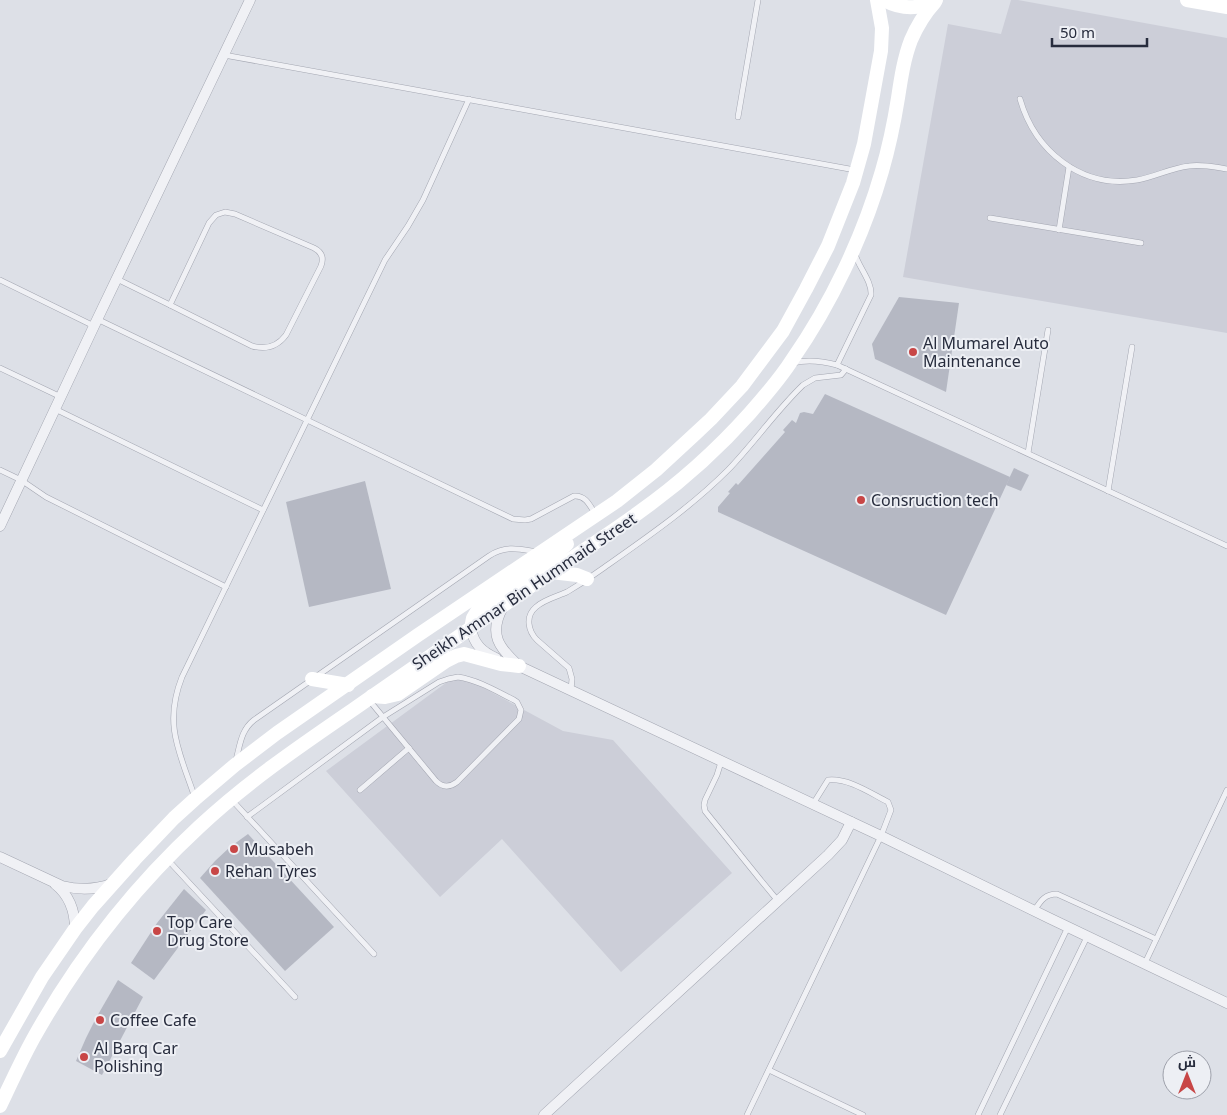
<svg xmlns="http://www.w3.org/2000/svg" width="1227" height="1115" viewBox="0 0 1227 1115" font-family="'Noto Sans',Cairo,sans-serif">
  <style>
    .built { fill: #ccced8 }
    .building { fill: #b5b8c3 }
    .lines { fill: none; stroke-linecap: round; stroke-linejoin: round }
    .lane-casing { stroke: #a3a6b1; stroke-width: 6 }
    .street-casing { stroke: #a3a6b1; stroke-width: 11 }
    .lane { stroke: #f0f1f5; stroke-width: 5 }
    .street { stroke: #f0f1f5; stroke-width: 10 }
    .secondary { stroke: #fff; stroke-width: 14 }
    .poi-dot { fill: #c84646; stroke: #edeff4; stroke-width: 2 }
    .labels { text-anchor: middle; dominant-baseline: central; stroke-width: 4; stroke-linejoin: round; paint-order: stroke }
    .poi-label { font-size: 16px; fill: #272c3d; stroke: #edeff4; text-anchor: start }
    .street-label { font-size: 16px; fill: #272c3d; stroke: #edeff4 }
  </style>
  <rect width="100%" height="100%" fill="#dde0e7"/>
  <g class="built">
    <polygon points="1011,0 1018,0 1227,38 1227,333 903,277 948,24 1001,34"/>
    <polygon points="458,674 563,731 613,740 732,873 621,972 502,839 440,897 326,771"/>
  </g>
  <g class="building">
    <polygon points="899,297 959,303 946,392 875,359 872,344"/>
    <polygon points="825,394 1010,477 946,615 718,512 718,507 730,493 728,492 736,483 738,485 785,432 783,430 792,420 796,423 800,413 804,412 813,414"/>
    <polygon points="1014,468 1029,475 1021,491 1006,485"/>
    <polygon points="365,481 391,589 309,607 286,502"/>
    <polygon points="248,834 334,927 285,971 200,878 215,861 230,847"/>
    <polygon points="184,889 206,910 154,980 131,963 157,923"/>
    <polygon points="118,980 143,997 102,1075 76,1061 86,1038 96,1018"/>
  </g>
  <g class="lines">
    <defs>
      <g id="lane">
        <polyline points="224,55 855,170"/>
        <path d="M1020,99C1035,151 1081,189 1137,180C1155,177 1171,168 1189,166C1202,164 1214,167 1227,169"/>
        <polyline points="738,117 758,0"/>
        <path d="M225,212L235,214L314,248C322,252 324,258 321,266L286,335C277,347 266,350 252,346L170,305L209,223L216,215Z"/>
        <polyline points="990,218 1141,243"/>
        <polyline points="1059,230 1069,167"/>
        <polyline points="117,279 170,305"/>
        <polyline points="0,280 94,326"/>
        <path d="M97,319L513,519L525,520L531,519L574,496C586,495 590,506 596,515"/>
        <path d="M793,363C808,359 822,361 837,365L1227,546"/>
        <path d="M837,365L871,295C872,281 859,268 855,254"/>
        <polyline points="0,368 61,397"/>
        <polyline points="55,409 263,510"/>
        <polyline points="1028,453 1048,330"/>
        <polyline points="0,470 21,480 46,497 226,587"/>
        <polyline points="1108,491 1132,347"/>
        <path d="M458,677C478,680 496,691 514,700L517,702L521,710L519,719L457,782C449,788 442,787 436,781L383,717L439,682L448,679Z"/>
        <path d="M571,690L572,679L569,668L537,640C528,631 525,616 536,607C543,600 558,596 567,592C579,585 591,577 602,569C646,538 690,508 728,470C754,443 776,411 803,385L815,378L841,375L846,369"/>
        <path d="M236,760C240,745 241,730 254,720L489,556C506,545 519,549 537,552"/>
        <polyline points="721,762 717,775 705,800 704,805 705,811 759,878 778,901"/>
        <polyline points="360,790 409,748"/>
        <path d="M195,798C180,753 163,725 182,677L385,260L408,226L423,200L469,99"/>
        <polyline points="231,799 374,954"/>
        <polyline points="247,817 383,717 369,700"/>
        <polyline points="167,859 295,997"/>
        <path d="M1034,911C1040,902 1044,894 1057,894L1156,939"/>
        <polyline points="1145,963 1227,790"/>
        <polyline points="769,1070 863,1115"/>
        <path d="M747,1115L881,836L891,810L888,802C870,793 849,778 828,780L813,804"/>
        <polyline points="978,1115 1068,927"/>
        <polyline points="1000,1115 1087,937"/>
      </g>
      <g id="street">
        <polyline points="0,526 94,326 250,0"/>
        <path d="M503,607C488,634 499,648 519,666"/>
        <path d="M471,629C474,644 482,652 496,658"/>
        <polyline points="514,665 519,666 881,836 1049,918 1227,1003"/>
        <path d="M0,857L62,886C79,890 95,890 111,884"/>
        <path d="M55,884C69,895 75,911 75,929"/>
        <polyline points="544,1115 828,855 842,840 851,822"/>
      </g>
    </defs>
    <use href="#lane" class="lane-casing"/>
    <use href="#street" class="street-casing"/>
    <use href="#lane" class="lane"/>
    <use href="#street" class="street"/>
    <g class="secondary">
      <path d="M884,0C901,9 919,10 936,0"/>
      <polyline points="1187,0 1227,7"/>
      <polyline points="551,572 577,575 587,579"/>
      <polyline points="471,629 473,618 479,608 558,552 567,544"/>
      <polyline points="312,679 348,685"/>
      <polyline points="372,696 385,697 398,694 446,661 456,656 464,654 501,664 519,666"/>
      <polyline points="0,1051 42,977 75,929 93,906 135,859 174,818 195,799 235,765 277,733 418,635 617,501 656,470 695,434 711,419 742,386 783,331 806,289 828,246 853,183 864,144 881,51 882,28 877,0"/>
      <path d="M0,1106C11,1083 21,1061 33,1039C77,960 133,888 199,827C247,782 300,746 354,709C418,664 482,621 545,576C576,555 608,535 638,513C679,484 717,450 750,413C765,396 780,379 792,360C831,304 863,237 882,171C889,147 894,123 898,98C901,78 904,58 911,40C917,26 925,13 935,2"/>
    </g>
  </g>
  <g class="poi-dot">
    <circle cx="913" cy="352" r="5"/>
    <circle cx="861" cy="500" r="5"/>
    <circle cx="234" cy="849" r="5"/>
    <circle cx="215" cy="871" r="5"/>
    <circle cx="157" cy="931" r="5"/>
    <circle cx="100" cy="1020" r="5"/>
    <circle cx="84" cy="1057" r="5"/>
  </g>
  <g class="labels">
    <g class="poi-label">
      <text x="923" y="343">Al Mumarel Auto<tspan x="923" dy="18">Maintenance</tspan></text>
      <text x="871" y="500">Consruction tech</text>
      <text x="244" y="849">Musabeh</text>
      <text x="225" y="871">Rehan Tyres</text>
      <text x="167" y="922">Top Care<tspan x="167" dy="18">Drug Store</tspan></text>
      <text x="110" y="1020">Coffee Cafe</text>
      <text x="94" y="1048">Al Barq Car<tspan x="94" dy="18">Polishing</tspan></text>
    </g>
    <g class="street-label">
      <text transform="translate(524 591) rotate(-34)">Sheikh Ammar Bin Hummaid Street</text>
    </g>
  </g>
  <g transform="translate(1187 1075)"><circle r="24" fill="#edeff4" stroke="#9ea1ab"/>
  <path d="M0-4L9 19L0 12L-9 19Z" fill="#c84646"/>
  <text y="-8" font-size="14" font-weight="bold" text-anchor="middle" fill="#272c3d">ش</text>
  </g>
  <path d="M1052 38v8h95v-8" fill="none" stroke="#272c3d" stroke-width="2.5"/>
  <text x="1060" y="38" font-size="15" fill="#272c3d" stroke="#edeff4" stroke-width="4" paint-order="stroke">50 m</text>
</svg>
